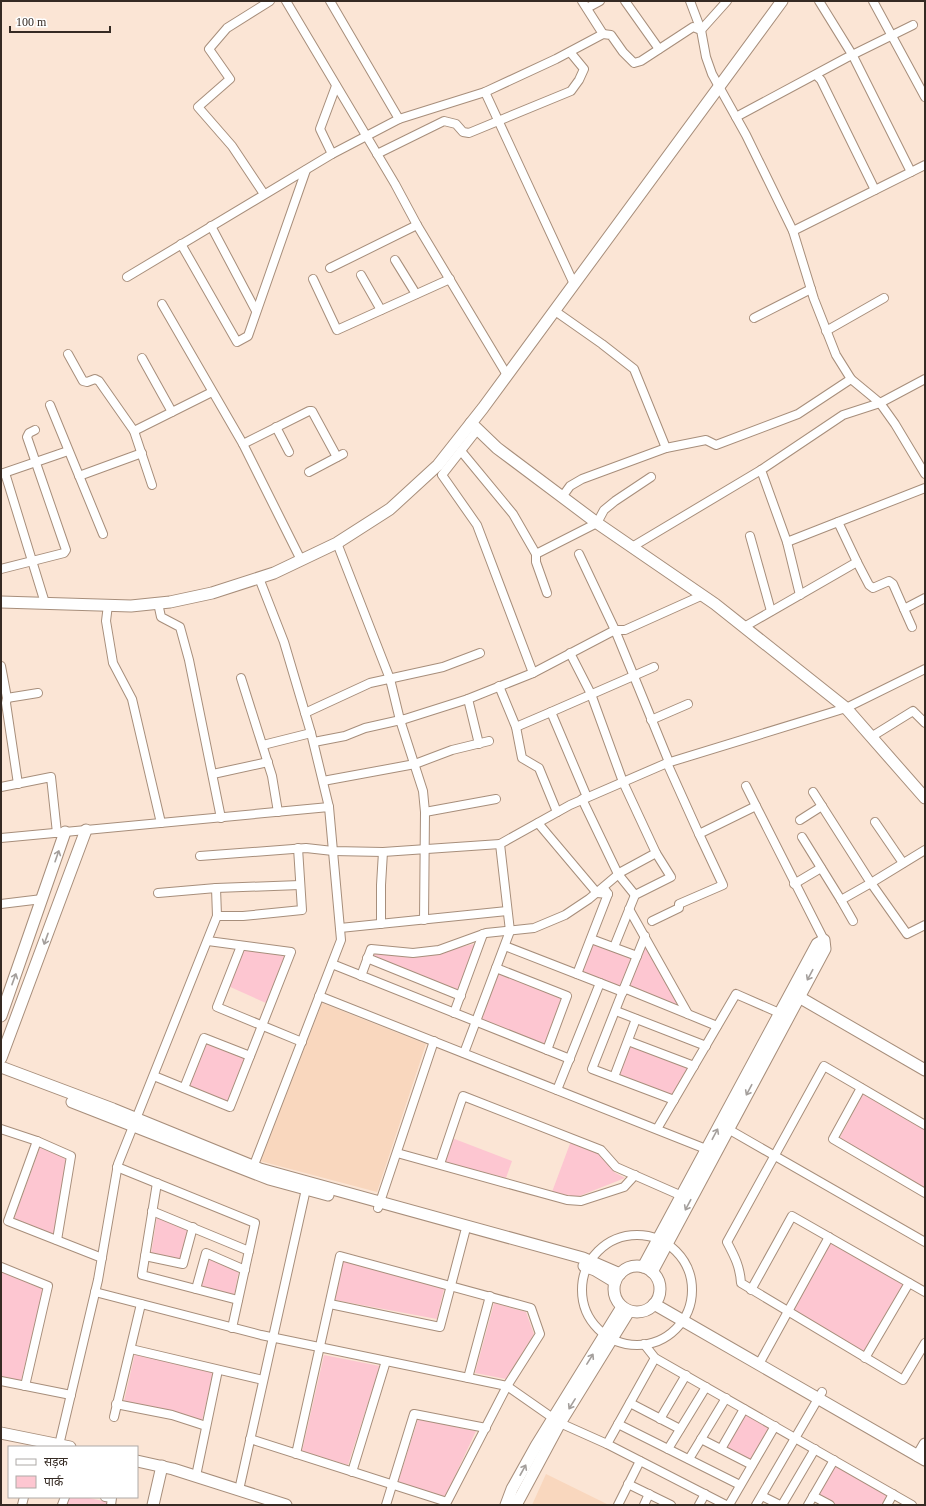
<svg xmlns="http://www.w3.org/2000/svg" width="926" height="1506" viewBox="0 0 926 1506" font-family="'Times New Roman','Noto Sans Devanagari',serif">
  <style>
    .built { fill: #f9d7be }
    .green { fill: #fdc6d1 }
    .lines { fill: none; stroke-linecap: round; stroke-linejoin: round }
    .street-casing { stroke: #a78e7b; stroke-width: 10 }
    .secondary-casing { stroke: #a78e7b; stroke-width: 13 }
    .street { stroke: #fff; stroke-width: 8 }
    .secondary { stroke: #fff; stroke-width: 11 }
    .oneway { stroke: #a49f9c }
  </style>
  <rect width="100%" height="100%" fill="#fbe5d5"/>
  <g class="built">
    <polygon points="322,1003 426,1044 377,1192 260,1161"/>
    <polygon points="546,1474 609,1505 532,1505"/>
  </g>
  <g class="green">
    <polygon points="593,942 633,958 621,989 581,973"/>
    <polygon points="478,943 459,991 373,957 376,952 423,956"/>
    <polygon points="645,945 681,1008 628,987"/>
    <polygon points="243,950 285,956 266,1003 228,986"/>
    <polygon points="499,973 563,998 545,1045 481,1020"/>
    <polygon points="205,1042 245,1058 227,1102 187,1087"/>
    <polygon points="630,1044 688,1067 673,1095 618,1074"/>
    <polygon points="863,1094 925,1130 925,1189 839,1139"/>
    <polygon points="452,1138 512,1161 506,1178 445,1162"/>
    <polygon points="571,1141 601,1153 614,1172 625,1178 577,1197 552,1192"/>
    <polygon points="40,1147 66,1158 55,1235 14,1219"/>
    <polygon points="157,1216 189,1229 181,1260 151,1254"/>
    <polygon points="831,1242 904,1284 864,1353 793,1310"/>
    <polygon points="207,1256 239,1270 234,1296 200,1287"/>
    <polygon points="343,1260 444,1289 437,1319 335,1300"/>
    <polygon points="1,1271 44,1287 21,1381 1,1376"/>
    <polygon points="494,1303 526,1312 534,1334 506,1379 475,1373"/>
    <polygon points="135,1353 213,1373 202,1421 174,1412 124,1401"/>
    <polygon points="324,1355 380,1366 348,1465 302,1451"/>
    <polygon points="744,1413 771,1428 751,1462 723,1448"/>
    <polygon points="418,1419 476,1431 445,1497 398,1482"/>
    <polygon points="834,1465 888,1496 883,1505 836,1505 817,1495"/>
    <polygon points="69,1497 84,1497 108,1502 107,1505 67,1505"/>
  </g>
  <g class="lines">
    <defs>
      <g id="street">
        <polyline points="286,1 395,184 417,225 507,375"/>
        <polyline points="330,1 399,119"/>
        <polyline points="582,1 603,34"/>
        <polyline points="625,1 659,49"/>
        <polyline points="690,1 701,30 706,57 712,74 746,135 793,231 814,299 836,355 851,379 880,403 895,424 925,474"/>
        <polyline points="819,1 853,56 911,172"/>
        <polyline points="873,1 925,97"/>
        <polyline points="587,8 600,1"/>
        <polyline points="816,75 821,80 875,190"/>
        <polyline points="485,92 574,284"/>
        <polyline points="736,117 846,58 913,25"/>
        <polyline points="332,154 320,129 336,86"/>
        <polyline points="377,154 444,121 456,124 463,132 469,133 571,91 579,80 584,69 570,52"/>
        <polyline points="264,194 232,146 198,107 230,79 209,49 227,28 270,1"/>
        <polyline points="211,226 256,311"/>
        <polyline points="793,231 925,165"/>
        <polyline points="181,244 237,342 248,336 306,170"/>
        <polyline points="395,260 416,294"/>
        <polyline points="330,268 417,225"/>
        <polyline points="361,275 381,310"/>
        <polyline points="127,277 332,154 399,119 485,92 556,59 603,34 611,35 623,52 634,63 641,61 693,27 701,30 727,1"/>
        <polyline points="313,279 337,330 450,279"/>
        <polyline points="162,304 243,444 301,560"/>
        <polyline points="555,311 602,344 634,369 666,448 706,440 716,445 798,414 851,379"/>
        <polyline points="754,318 811,289"/>
        <polyline points="826,331 884,298"/>
        <polyline points="68,354 83,381 87,382 95,379 99,381 134,431 152,485"/>
        <polyline points="142,358 172,412"/>
        <polyline points="50,405 103,534"/>
        <polyline points="276,427 289,452"/>
        <polyline points="478,429 442,475 477,525 533,673"/>
        <polyline points="134,431 212,392"/>
        <polyline points="243,444 309,411 312,411 337,457"/>
        <polyline points="461,451 513,514 536,554 597,523 604,510 615,501 651,477"/>
        <polyline points="309,472 343,454"/>
        <polyline points="5,473 45,603"/>
        <polyline points="1,474 68,451"/>
        <polyline points="79,476 142,453"/>
        <polyline points="562,497 570,486 582,479 666,448"/>
        <polyline points="750,536 771,611"/>
        <polyline points="787,542 761,470 843,415 880,403 925,379"/>
        <polyline points="337,543 390,679 400,720 423,791 425,812 424,920"/>
        <polyline points="632,547 761,470"/>
        <polyline points="536,554 536,562 547,593"/>
        <polyline points="579,554 615,630 625,630 703,595"/>
        <polyline points="857,562 869,585 873,588 889,581 893,584 904,609 925,598"/>
        <polyline points="1,569 64,553 66,550 27,437 29,433 35,430"/>
        <polyline points="259,578 284,642 311,733 329,807"/>
        <polyline points="800,595 787,542 838,522"/>
        <polyline points="158,603 161,617 180,627 189,660 221,818"/>
        <polyline points="108,605 106,621 113,663 132,699 161,823"/>
        <polyline points="904,609 912,627"/>
        <polyline points="744,627 857,562 838,522 925,488"/>
        <polyline points="1,666 7,698 6,703 18,784"/>
        <polyline points="241,678 272,776 278,812"/>
        <polyline points="499,686 516,727 522,758 539,768 557,812"/>
        <polyline points="7,698 38,693"/>
        <polyline points="305,713 370,683 443,667 480,653"/>
        <polyline points="651,720 688,704"/>
        <polyline points="516,727 551,712"/>
        <polyline points="871,737 913,711 925,723"/>
        <polyline points="314,742 345,736 365,728 405,719 468,699"/>
        <polyline points="479,744 468,699 533,673 615,630 669,762"/>
        <polyline points="263,745 311,733"/>
        <polyline points="667,763 846,708 925,669"/>
        <polyline points="213,774 268,762"/>
        <polyline points="323,781 415,764 452,750 489,741"/>
        <polyline points="746,786 756,806"/>
        <polyline points="1,787 51,777 57,833"/>
        <polyline points="813,792 871,883 925,850"/>
        <polyline points="587,797 551,712 654,667"/>
        <polyline points="582,799 618,874 635,895"/>
        <polyline points="425,812 496,799"/>
        <polyline points="800,820 822,806"/>
        <polyline points="875,822 903,863"/>
        <polyline points="538,823 597,893 608,894"/>
        <polyline points="802,837 841,900 871,883 907,934 925,925"/>
        <polyline points="1,838 329,807 341,940 252,1170"/>
        <polyline points="200,856 306,848 333,851 383,852 500,844"/>
        <polyline points="794,884 821,868"/>
        <polyline points="216,888 300,885"/>
        <polyline points="158,893 216,888 217,916"/>
        <polyline points="841,900 853,921"/>
        <polyline points="1,904 42,899"/>
        <polyline points="629,909 688,1014"/>
        <polyline points="652,921 679,908 679,904 723,885 699,834"/>
        <polyline points="381,924 381,885 383,852"/>
        <polyline points="340,928 507,911"/>
        <polyline points="645,936 624,988 717,1026"/>
        <polyline points="591,939 637,956"/>
        <polyline points="241,946 217,1007 302,1042"/>
        <polyline points="505,946 600,983 557,1090"/>
        <polyline points="614,947 635,895 671,877 656,853"/>
        <polyline points="367,958 461,996"/>
        <polyline points="332,964 570,1059"/>
        <polyline points="496,968 567,996 547,1050"/>
        <polyline points="577,974 608,894 606,891"/>
        <polyline points="361,976 371,949 413,953 439,950 486,933 534,928 565,915 589,899 621,872 656,853 623,782 591,694 570,653"/>
        <polyline points="600,983 623,992"/>
        <polyline points="624,988 592,1069 674,1100"/>
        <polyline points="319,996 711,1151"/>
        <polyline points="616,1011 706,1046"/>
        <polyline points="454,1013 483,934"/>
        <polyline points="628,1041 694,1066"/>
        <polyline points="464,1053 510,931 500,844 570,805 667,763 699,834 756,806 824,940"/>
        <polyline points="154,1076 230,1107 291,952 208,941"/>
        <polyline points="614,1077 636,1019"/>
        <polyline points="184,1088 204,1038 250,1056"/>
        <polyline points="861,1088 833,1139 925,1193"/>
        <path d="M925,1125L824,1066L727,1242C735,1257 740,1267 741,1283L903,1380L925,1343"/>
        <polyline points="1,1129 37,1141 71,1156 57,1240"/>
        <polyline points="657,1129 736,994 784,1015"/>
        <polyline points="728,1129 925,1242"/>
        <polyline points="37,1141 8,1221 102,1258"/>
        <polyline points="397,1153 567,1200 581,1201 624,1187 635,1175"/>
        <polyline points="440,1164 463,1096 601,1150 616,1167 682,1196"/>
        <polyline points="117,1167 255,1223 232,1328"/>
        <polyline points="157,1183 142,1275 238,1300"/>
        <polyline points="378,1208 434,1041"/>
        <polyline points="152,1211 249,1251"/>
        <circle cx="637" cy="1290" r="55"/>
        <polyline points="145,1256 183,1264 193,1227"/>
        <polyline points="1,1267 48,1286 25,1386"/>
        <polyline points="196,1289 206,1253 245,1270"/>
        <polyline points="751,1290 792,1216 925,1292"/>
        <polyline points="95,1292 261,1335 507,1386 560,1423 607,1444 726,1505"/>
        <polyline points="330,1304 440,1327 465,1232"/>
        <polyline points="644,1344 655,1358 912,1505"/>
        <polyline points="131,1349 263,1380"/>
        <polyline points="865,1358 909,1283"/>
        <polyline points="759,1364 829,1237"/>
        <polyline points="468,1378 490,1296"/>
        <polyline points="1,1381 71,1395"/>
        <polyline points="630,1403 680,1429"/>
        <polyline points="116,1404 172,1415 206,1426"/>
        <polyline points="114,1417 141,1304"/>
        <polyline points="660,1419 686,1375"/>
        <polyline points="618,1424 740,1485"/>
        <polyline points="250,1439 447,1502 507,1386 540,1334 531,1308 340,1256 296,1454"/>
        <polyline points="701,1439 752,1465"/>
        <polyline points="607,1444 655,1358"/>
        <polyline points="59,1445 98,1280 118,1164 217,916 243,916 302,910 298,848"/>
        <polyline points="668,1449 706,1387"/>
        <polyline points="721,1449 744,1409"/>
        <polyline points="689,1459 726,1398"/>
        <polyline points="352,1472 386,1361"/>
        <polyline points="196,1476 218,1370"/>
        <polyline points="628,1484 671,1505"/>
        <polyline points="239,1490 306,1189"/>
        <polyline points="762,1496 780,1505"/>
        <polyline points="813,1496 830,1505"/>
        <polyline points="105,1497 112,1498 111,1505"/>
        <polyline points="22,1505 24,1497"/>
        <polyline points="62,1505 65,1497"/>
        <polyline points="386,1505 414,1414 486,1428"/>
        <polyline points="618,1505 640,1461"/>
        <polyline points="644,1505 649,1494"/>
        <polyline points="699,1505 705,1494"/>
        <polyline points="729,1505 775,1426"/>
        <polyline points="756,1505 822,1392"/>
        <polyline points="782,1505 815,1449"/>
        <polyline points="808,1505 834,1460"/>
        <polyline points="887,1505 893,1494"/>
      </g>
      <g id="secondary">
        <polyline points="471,423 497,448 597,523 715,604 846,708 925,798"/>
        <polyline points="1,602 131,606 170,602 212,593 274,573 337,543 390,509 438,465 483,408 782,1"/>
        <polyline points="792,993 925,1070"/>
        <polyline points="1,1016 65,832"/>
        <polyline points="1,1058 86,830"/>
        <polyline points="1,1067 113,1109 260,1169 583,1258 620,1274"/>
        <polyline points="72,1102 269,1179 328,1195"/>
        <polyline points="584,1266 595,1270 615,1282"/>
        <circle cx="637" cy="1289" r="23"/>
        <polyline points="643,1267 817,944 824,940 825,949 652,1272"/>
        <polyline points="654,1304 925,1460"/>
        <polyline points="1,1433 70,1447"/>
        <polyline points="918,1456 925,1444"/>
        <polyline points="137,1461 173,1469 286,1505"/>
        <polyline points="153,1505 162,1466"/>
        <polyline points="506,1505 512,1489 536,1446 622,1307"/>
        <polyline points="516,1505 560,1423 629,1311"/>
      </g>
    </defs>
    <use href="#street" class="street-casing"/>
    <use href="#secondary" class="secondary-casing"/>
    <use href="#street" class="street"/>
    <use href="#secondary" class="secondary"/>
  </g>
  <defs><path id="oneway-shaft" d="M-6 0H5M1.5-3L5.5 0L1.5 3" fill="none" stroke-width="1.6" stroke-linecap="round" stroke-linejoin="round"/></defs>
  <g class="oneway">
    <use href="#oneway-shaft" transform="translate(57 856) rotate(-71)"/>
    <use href="#oneway-shaft" transform="translate(46 939) rotate(110)"/>
    <use href="#oneway-shaft" transform="translate(810 975) rotate(118)"/>
    <use href="#oneway-shaft" transform="translate(14 979) rotate(-70)"/>
    <use href="#oneway-shaft" transform="translate(749 1090) rotate(118)"/>
    <use href="#oneway-shaft" transform="translate(715 1134) rotate(-62)"/>
    <use href="#oneway-shaft" transform="translate(688 1205) rotate(118)"/>
    <use href="#oneway-shaft" transform="translate(590 1359) rotate(-58)"/>
    <use href="#oneway-shaft" transform="translate(572 1404) rotate(122)"/>
    <use href="#oneway-shaft" transform="translate(523 1470) rotate(-61)"/>
  </g>
  <rect width="926" height="1506" fill="none" stroke="#352a23" stroke-width="4"/>
  <rect x="8" y="1446" width="130" height="52" fill="#ffffff" stroke="#aeaaa7"/>
  <rect x="16" y="1459" width="20" height="6" fill="#ffffff" stroke="#aeaaa7"/>
  <text x="44" y="1466" font-size="12" fill="#352a23">सड़क</text>
  <rect x="16" y="1476" width="20" height="12" fill="#fdc6d1" stroke="#aeaaa7"/>
  <text x="44" y="1486" font-size="12" fill="#352a23">पार्क</text>
  <path d="M10 26v6h100v-6" fill="none" stroke="#352a23" stroke-width="2"/>
  <text x="16" y="26" font-size="12" fill="#352a23" stroke="#ffffff" stroke-width="3" paint-order="stroke">100 m</text>
</svg>
